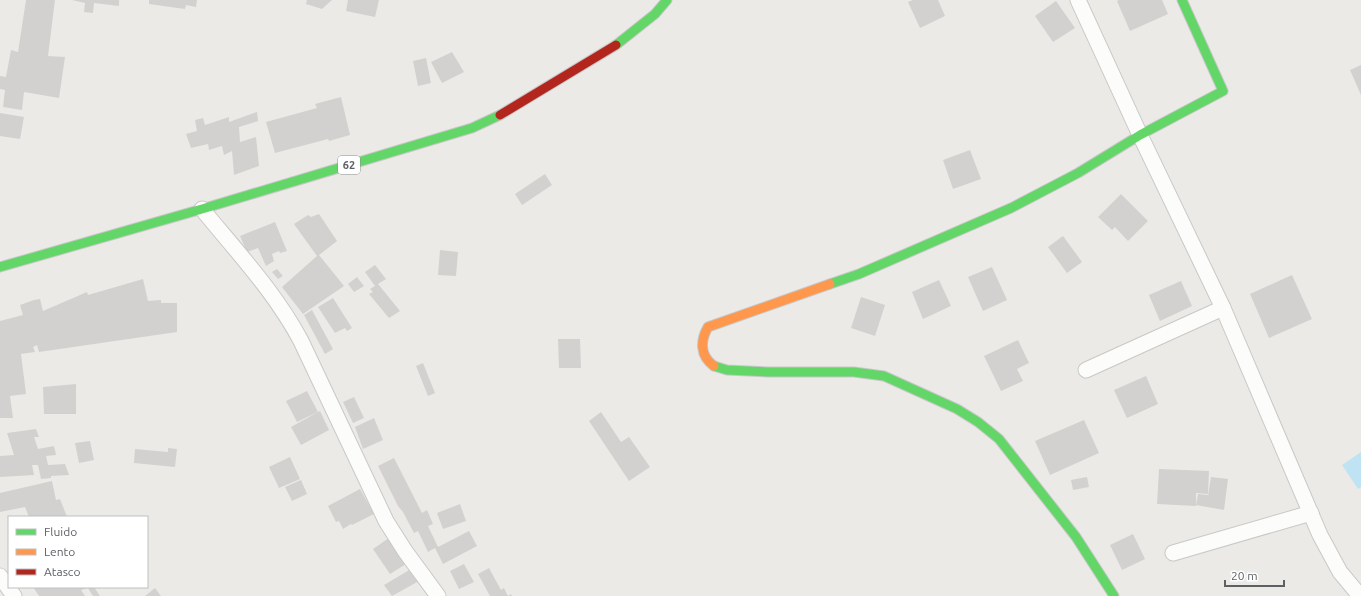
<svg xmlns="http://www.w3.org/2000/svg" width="1361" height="596" viewBox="0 0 1361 596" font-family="Ubuntu,sans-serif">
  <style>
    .water { fill: #bfe3f3 }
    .building { fill: #d3d1d0 }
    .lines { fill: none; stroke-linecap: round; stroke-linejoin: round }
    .street-casing { stroke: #c8c8c7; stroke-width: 17 }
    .fast-casing { stroke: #c6c7c7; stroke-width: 11 }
    .slow-casing { stroke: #c6c7c7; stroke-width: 11 }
    .jam-casing { stroke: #c6c7c7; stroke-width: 11 }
    .street { stroke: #fcfcfb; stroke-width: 15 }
    .fast { stroke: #63d668; stroke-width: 9 }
    .slow { stroke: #ff974d; stroke-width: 9 }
    .jam { stroke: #b3261e; stroke-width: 9 }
    .labels { text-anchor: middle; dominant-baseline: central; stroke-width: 4; stroke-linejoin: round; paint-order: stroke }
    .shield { fill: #fff; stroke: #8e9092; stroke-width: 1 }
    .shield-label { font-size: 11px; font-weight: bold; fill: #5d6164 }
  </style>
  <rect width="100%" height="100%" fill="#eceae7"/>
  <polygon class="water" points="1361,452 1361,487 1358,489 1342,465"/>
  <g class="building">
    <polygon points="26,0 55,0 48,56 65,57 59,98 24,92 22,110 3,107 5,90 0,89 0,76 6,77 11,50 18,52"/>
    <polygon points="72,0 119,0 119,6 94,3 93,13 84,12 85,3"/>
    <polygon points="149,0 197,0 196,7 186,5 185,9 149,4"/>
    <polygon points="307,0 332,0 322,9 306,4"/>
    <polygon points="348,0 379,0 375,17 346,11"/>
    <polygon points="913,0 938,0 945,16 920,28 908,2"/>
    <polygon points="1119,0 1162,0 1168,14 1130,31 1117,1"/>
    <polygon points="1056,1 1075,28 1053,42 1035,16"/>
    <polygon points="452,52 464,72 442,83 431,62"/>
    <polygon points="426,58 431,83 418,86 413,61"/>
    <polygon points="1361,65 1361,95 1350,70"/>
    <polygon points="341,97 350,135 329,141 328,139 275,153 266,122 317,108 315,104"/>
    <polygon points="257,112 258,121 239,127 240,142 256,137 259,166 234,175 232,151 224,155 222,146 209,150 208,144 191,148 186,134 197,131 195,120 203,118 205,125 229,117 229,122"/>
    <polygon points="0,113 24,117 20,139 0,136"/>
    <polygon points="970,150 981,179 953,189 943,160"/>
    <polygon points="545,174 552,185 522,205 515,194"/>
    <polygon points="1121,194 1148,221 1128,241 1115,227 1112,230 1098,217"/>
    <polygon points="319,214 337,241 319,255 344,286 303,314 282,287 317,256 294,224 308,215 311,217"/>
    <polygon points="275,222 287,251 280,253 279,251 272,254 274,261 266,266 258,248 247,252 240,236"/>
    <polygon points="1063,236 1082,262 1067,273 1048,247"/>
    <polygon points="440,250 458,252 456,276 438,275"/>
    <polygon points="375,265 386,279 378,284 400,311 389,318 369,294 373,292 370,289 375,286 365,272"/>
    <polygon points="992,267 1007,300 983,311 968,277"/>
    <polygon points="277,269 283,276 278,279 272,272"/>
    <polygon points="1292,275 1312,319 1269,338 1250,294"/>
    <polygon points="357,277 364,286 354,292 348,284"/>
    <polygon points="143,279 148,301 161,300 161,303 177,303 177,332 39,352 37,345 33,347 35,352 21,354 26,394 10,396 13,418 0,418 0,321 23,315 20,305 34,300 40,299 43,311 87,292 88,295"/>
    <polygon points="939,280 951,306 923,319 912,292"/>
    <polygon points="1181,281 1192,306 1160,321 1149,295"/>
    <polygon points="861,297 885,305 875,336 851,328"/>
    <polygon points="333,298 352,328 347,331 345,328 335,333 318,307"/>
    <polygon points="312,310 333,349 325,354 304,315"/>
    <polygon points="558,339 580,339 581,368 559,368"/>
    <polygon points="1018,340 1029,363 1017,369 1023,381 1001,391 984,356"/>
    <polygon points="423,363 435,393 428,396 416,366"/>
    <polygon points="1146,376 1158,404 1127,418 1114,390"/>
    <polygon points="76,384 76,414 44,414 43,387"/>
    <polygon points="307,391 318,412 297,422 286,401"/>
    <polygon points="354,397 364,418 353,423 343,402"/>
    <polygon points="320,411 329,430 301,445 291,427"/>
    <polygon points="601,412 621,442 629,437 650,467 629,481 589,421"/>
    <polygon points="374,418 383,440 363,449 355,427"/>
    <polygon points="1084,420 1099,453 1050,475 1035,441"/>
    <polygon points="36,429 39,437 34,437 38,449 54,446 56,455 46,456 48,465 65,464 69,475 51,476 51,478 41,479 38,465 32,465 34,475 0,477 0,456 14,455 7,433"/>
    <polygon points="90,441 94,460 79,463 75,443"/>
    <polygon points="168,448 177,449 175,467 134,463 135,449 168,452"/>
    <polygon points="290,457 300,479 279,488 269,467"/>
    <polygon points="394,458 422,513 427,510 433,524 428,526 438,547 469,531 477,546 443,564 435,548 428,552 418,531 414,533 403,512 398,506 378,466"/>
    <polygon points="1159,469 1209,471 1208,494 1196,493 1196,506 1157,504"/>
    <polygon points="1087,477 1089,487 1073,490 1071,480"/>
    <polygon points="1211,477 1228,479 1224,510 1196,505 1198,494 1208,495 1208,496"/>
    <polygon points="301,480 307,494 292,501 285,487"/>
    <polygon points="52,481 56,500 60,499 67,517 29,517 25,507 0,512 0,493"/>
    <polygon points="360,489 374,514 352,525 351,524 343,529 339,521 336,522 328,506"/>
    <polygon points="460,504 466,521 443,529 437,513"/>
    <polygon points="1133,534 1145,559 1122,570 1110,545"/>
    <polygon points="389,538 406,564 390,574 373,549"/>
    <polygon points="464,564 474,582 459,589 450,571"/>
    <polygon points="489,568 501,590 504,588 508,596 511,594 512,596 490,596 478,574"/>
    <polygon points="411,569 419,581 392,596 384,585"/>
    <polygon points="33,587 94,587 100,596 93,596 88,588 81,590 85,596 39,596"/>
    <polygon points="155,588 161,596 145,596"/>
  </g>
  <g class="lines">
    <defs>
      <g id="street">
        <polyline points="1078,0 1140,135 1223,308 1320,535 1340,572 1360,596"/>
        <path d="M202,209C237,252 275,292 301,341L386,521L405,551L438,596"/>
        <polyline points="1086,370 1223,308"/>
        <polyline points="1173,553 1311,513"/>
        <polyline points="0,576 14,596"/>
      </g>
      <g id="fast">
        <polyline points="616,45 655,14 667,0"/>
        <polyline points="0,267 202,209 472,128 500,115"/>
        <polyline points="830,284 859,274 1011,208 1078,173 1140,135 1223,91 1182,0"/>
        <polyline points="714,366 727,370 768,372 854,372 884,376 957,409 978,422 999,439 1076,537 1114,596"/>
      </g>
      <path id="slow" d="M714,366C700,356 700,341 708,327L830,284"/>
      <polyline id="jam" points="500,115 616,45"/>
    </defs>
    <use href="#street" class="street-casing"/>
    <use href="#fast" class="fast-casing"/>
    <use href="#slow" class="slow-casing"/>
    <use href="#jam" class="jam-casing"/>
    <use href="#street" class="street"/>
    <use href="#fast" class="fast"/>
    <use href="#slow" class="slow"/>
    <use href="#jam" class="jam"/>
  </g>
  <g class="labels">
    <rect class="shield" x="338" y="156" width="22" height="18" rx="3"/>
    <g class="shield-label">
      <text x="349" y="165">62</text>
    </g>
  </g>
  <rect x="8" y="516" width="140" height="72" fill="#ffffff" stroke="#bec0c1"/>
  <rect x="16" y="529" width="20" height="6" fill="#63d668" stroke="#bec0c1"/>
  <text x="44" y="536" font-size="12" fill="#5d6164">Fluido</text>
  <rect x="16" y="549" width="20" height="6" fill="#ff974d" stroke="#bec0c1"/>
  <text x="44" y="556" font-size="12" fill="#5d6164">Lento</text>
  <rect x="16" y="569" width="20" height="6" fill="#b3261e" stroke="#bec0c1"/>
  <text x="44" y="576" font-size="12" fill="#5d6164">Atasco</text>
  <path d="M1225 580v6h59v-6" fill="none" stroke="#5d6164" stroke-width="2"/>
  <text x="1231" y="580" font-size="12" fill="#5d6164" stroke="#ffffff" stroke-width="3" paint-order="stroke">20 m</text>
</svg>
